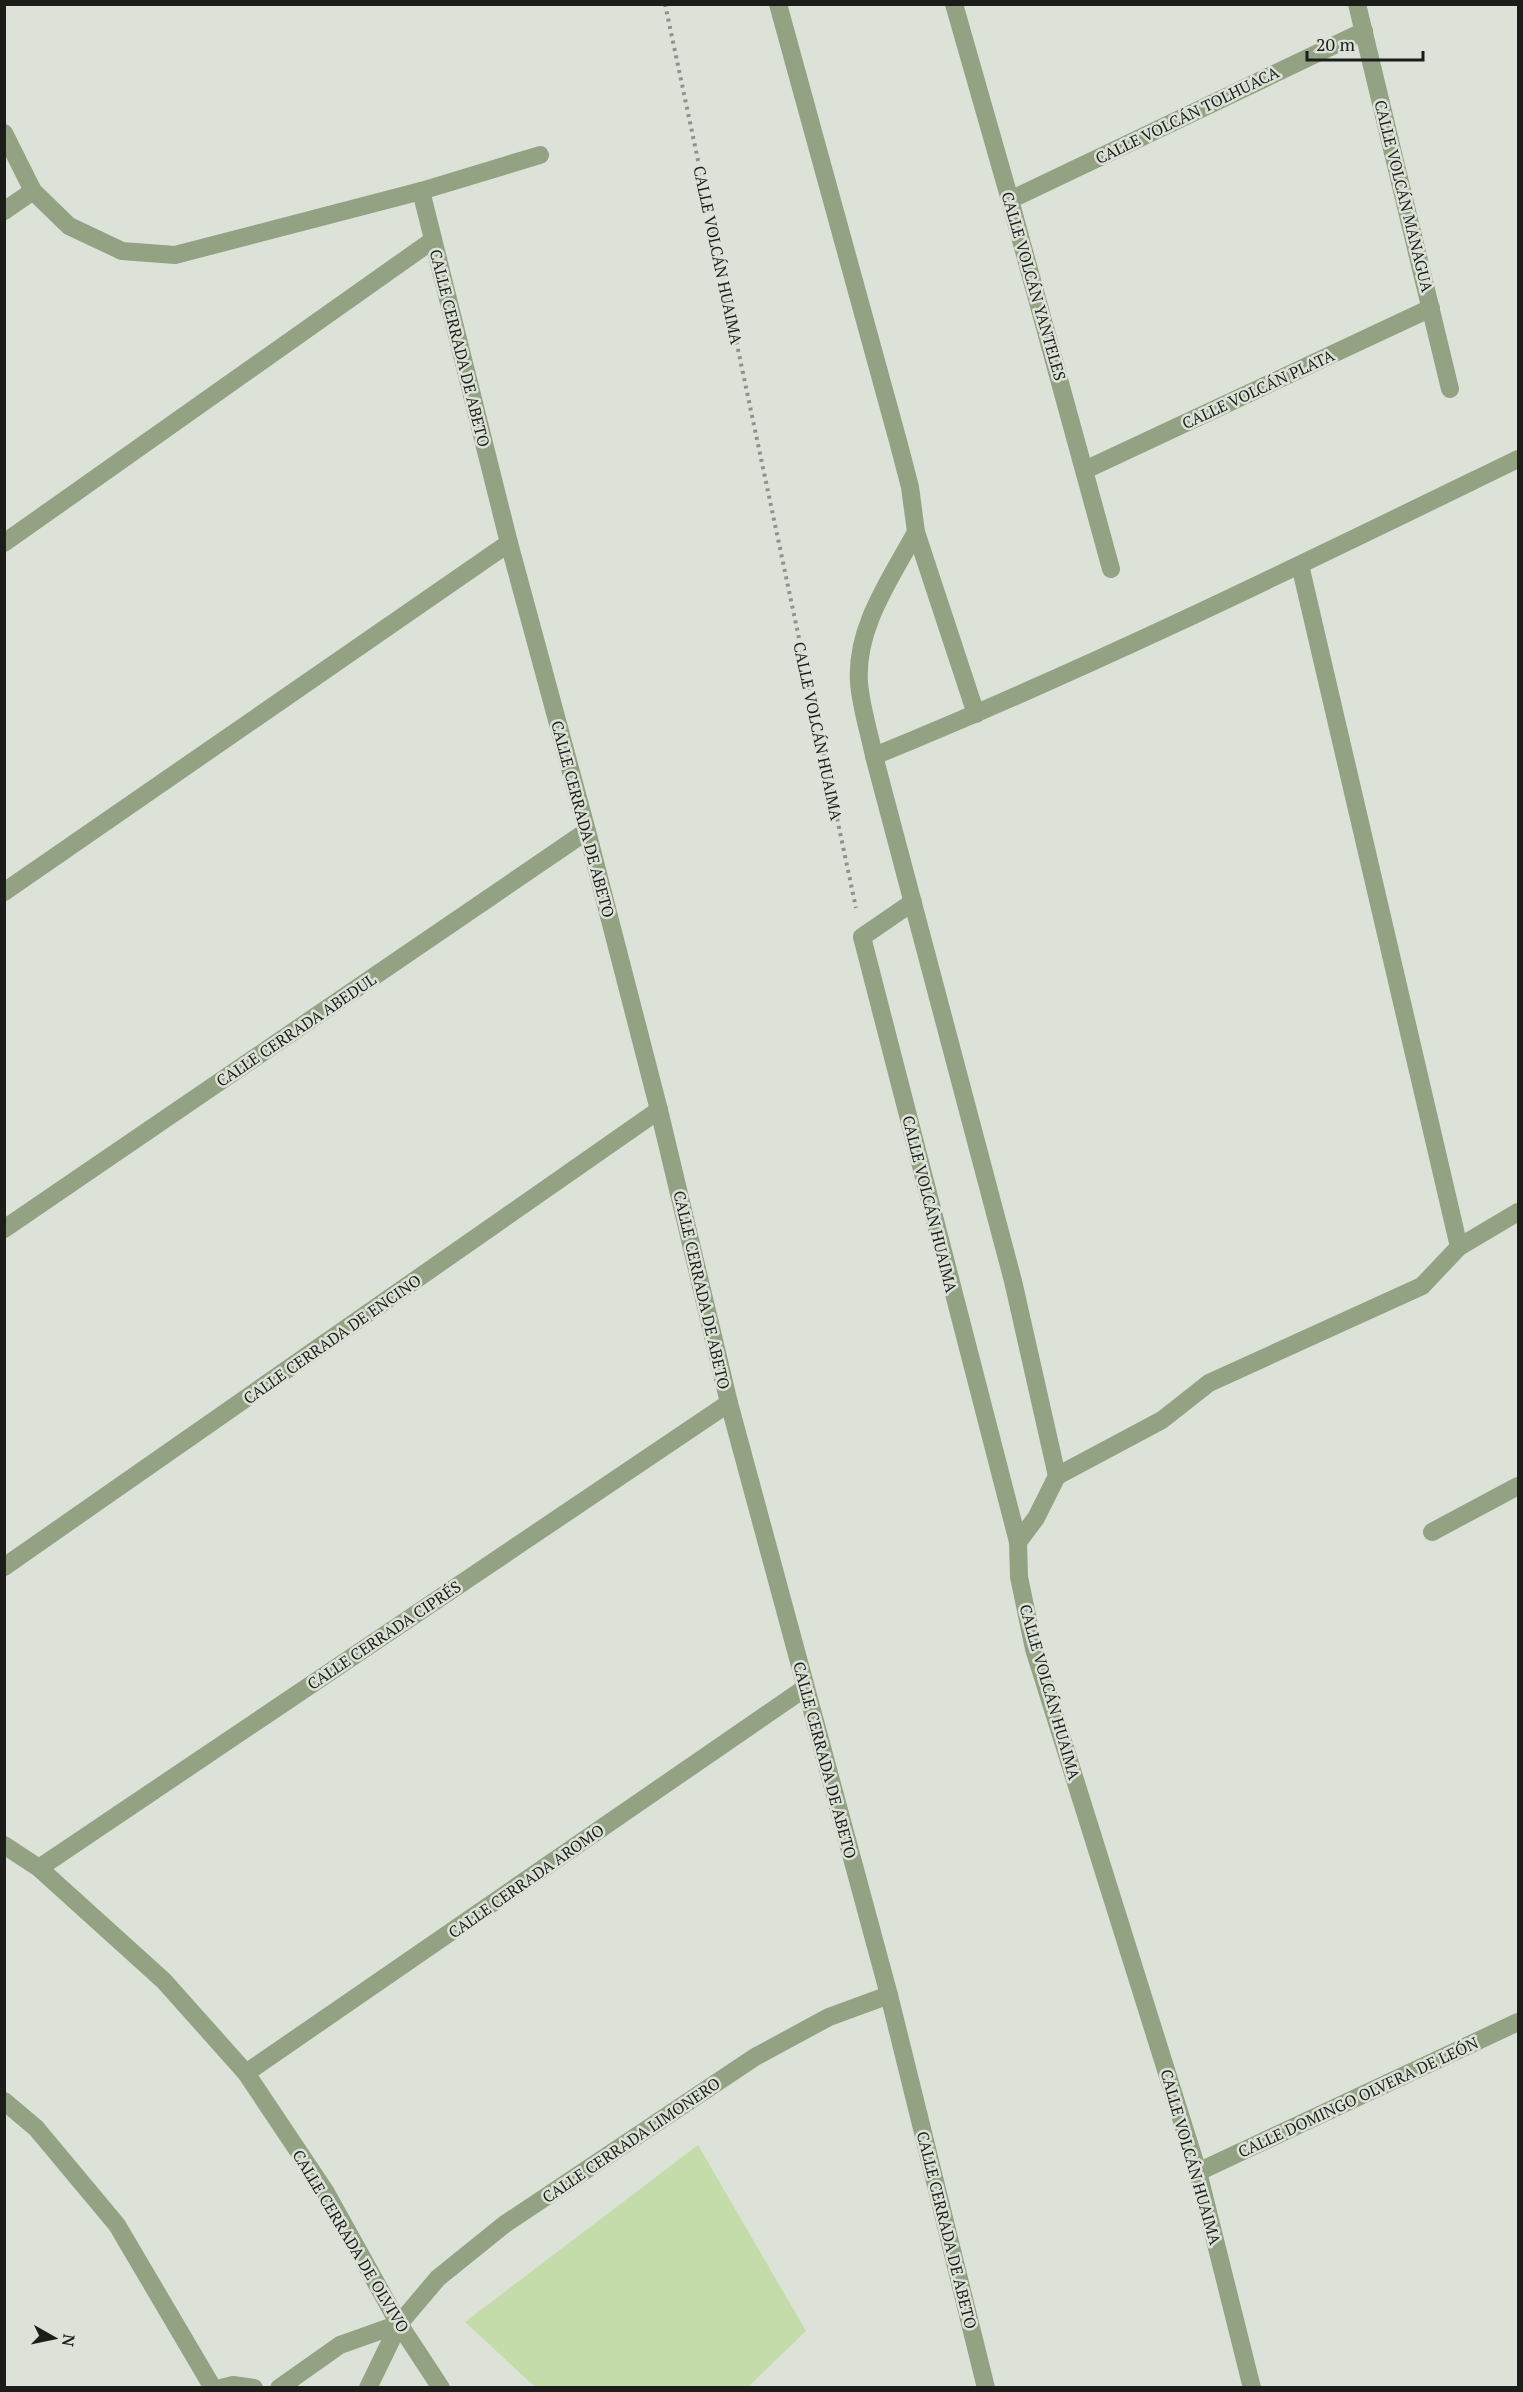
<svg xmlns="http://www.w3.org/2000/svg" width="1523" height="2392" viewBox="0 0 1523 2392" font-family="'PT Serif',serif">
  <style>
    .green { fill: #c4dcaa }
    .lines { fill: none; stroke-linecap: round; stroke-linejoin: round }
    .path { stroke: #8f928b; stroke-width: 4; stroke-dasharray: 3 4.5; stroke-linecap: butt }
    .lane { stroke: #92a282; stroke-width: 18 }
    .street { stroke: #92a282; stroke-width: 18 }
    .labels { text-anchor: middle; dominant-baseline: central; stroke-width: 5; stroke-linejoin: round; paint-order: stroke }
    .street-label { font-size: 16px; fill: #1c1d1a; stroke: #dde2d8 }
  </style>
  <rect width="100%" height="100%" fill="#dde2d8"/>
  <polygon class="green" points="698,2145 806,2331 748,2387 535,2387 465,2322"/>
  <g class="lines">
    <polyline class="path" points="665,4 856,908"/>
    <polyline class="lane" points="1432,1532 1518,1486"/>
    <g class="street">
      <polyline points="778,4 898,441 910,487 916,532 976,714"/>
      <polyline points="954,4 1010,200 1111,569"/>
      <polyline points="1357,4 1450,389"/>
      <polyline points="4,133 33,191 69,226 122,251 175,255 421,191 540,155"/>
      <polyline points="421,191 509,543 587,831 659,1110 729,1403 889,1995 986,2388"/>
      <polyline points="1010,200 1364,31"/>
      <polyline points="4,211 33,191"/>
      <polyline points="1085,470 1431,308"/>
      <path d="M916,532C891,578 855,628 859,683C861,707 869,732 874,756L1013,1281L1057,1476"/>
      <polyline points="4,543 433,240"/>
      <polyline points="1300,565 1459,1247"/>
      <path d="M874,756C1093,667 1306,562 1518,459"/>
      <polyline points="4,892 509,543"/>
      <polyline points="913,902 862,937 1018,1542 1019,1577 1034,1649 1198,2172 1252,2388"/>
      <polyline points="4,1229 587,831"/>
      <polyline points="1018,1542 1036,1518 1057,1476 1162,1420 1209,1383 1422,1286 1459,1247 1518,1212"/>
      <polyline points="4,1567 659,1110"/>
      <polyline points="4,1845 39,1868 164,1981 246,2073 325,2191 399,2324 441,2388"/>
      <polyline points="39,1868 729,1403"/>
      <polyline points="246,2073 805,1688"/>
      <polyline points="4,2101 36,2128 117,2225 213,2388"/>
      <polyline points="1198,2172 1518,2022"/>
      <polyline points="221,2388 233,2385 254,2388"/>
      <polyline points="279,2388 340,2345 399,2324"/>
      <polyline points="368,2388 399,2324 438,2278 505,2224 755,2057 829,2017 889,1995"/>
    </g>
  </g>
  <g class="labels">
    <g class="street-label">
      <text transform="translate(1187 115) rotate(-26)">CALLE VOLCÁN TOLHUACA</text>
      <text transform="translate(1404 196) rotate(76)">CALLE VOLCÁN MANAGUA</text>
      <text transform="translate(718 255) rotate(78)">CALLE VOLCÁN HUAIMA</text>
      <text transform="translate(1034 286) rotate(74)">CALLE VOLCÁN YANTELES</text>
      <text transform="translate(460 348) rotate(76)">CALLE CERRADA DE ABETO</text>
      <text transform="translate(1258 389) rotate(-25)">CALLE VOLCÁN PLATA</text>
      <text transform="translate(818 731) rotate(78)">CALLE VOLCÁN HUAIMA</text>
      <text transform="translate(583 819) rotate(75)">CALLE CERRADA DE ABETO</text>
      <text transform="translate(296 1030) rotate(-34)">CALLE CERRADA ABEDUL</text>
      <text transform="translate(930 1204) rotate(76)">CALLE VOLCÁN HUAIMA</text>
      <text transform="translate(702 1290) rotate(77)">CALLE CERRADA DE ABETO</text>
      <text transform="translate(332 1339) rotate(-35)">CALLE CERRADA DE ENCINO</text>
      <text transform="translate(384 1635) rotate(-34)">CALLE CERRADA CIPRÉS</text>
      <text transform="translate(1050 1692) rotate(74)">CALLE VOLCÁN HUAIMA</text>
      <text transform="translate(825 1760) rotate(75)">CALLE CERRADA DE ABETO</text>
      <text transform="translate(526 1881) rotate(-35)">CALLE CERRADA AROMO</text>
      <text transform="translate(1358 2097) rotate(-25)">CALLE DOMINGO OLVERA DE LEÓN</text>
      <text transform="translate(631 2140) rotate(-34)">CALLE CERRADA LIMONERO</text>
      <text transform="translate(1191 2157) rotate(74)">CALLE VOLCÁN HUAIMA</text>
      <text transform="translate(947 2230) rotate(76)">CALLE CERRADA DE ABETO</text>
      <text transform="translate(351 2241) rotate(59)">CALLE CERRADA DE OLVIVO</text>
    </g>
  </g>
  <rect width="1523" height="2392" fill="none" stroke="#1c1d1a" stroke-width="12"/>
  <g transform="translate(54 2338) rotate(99)" stroke="#dde2d8" stroke-width="4.5" paint-order="stroke">
  <path d="M0-4.5L10 22L0 15L-10 22Z" fill="#1c1d1a"/>
  <text y="-9" font-size="16" font-weight="bold" text-anchor="middle" fill="#1c1d1a">N</text>
  </g>
  <path d="M1307 51v9h116v-9" fill="none" stroke="#1c1d1a" stroke-width="3"/>
  <text x="1316" y="51" font-size="18" fill="#1c1d1a" stroke="#dde2d8" stroke-width="4.5" paint-order="stroke">20 m</text>
</svg>
